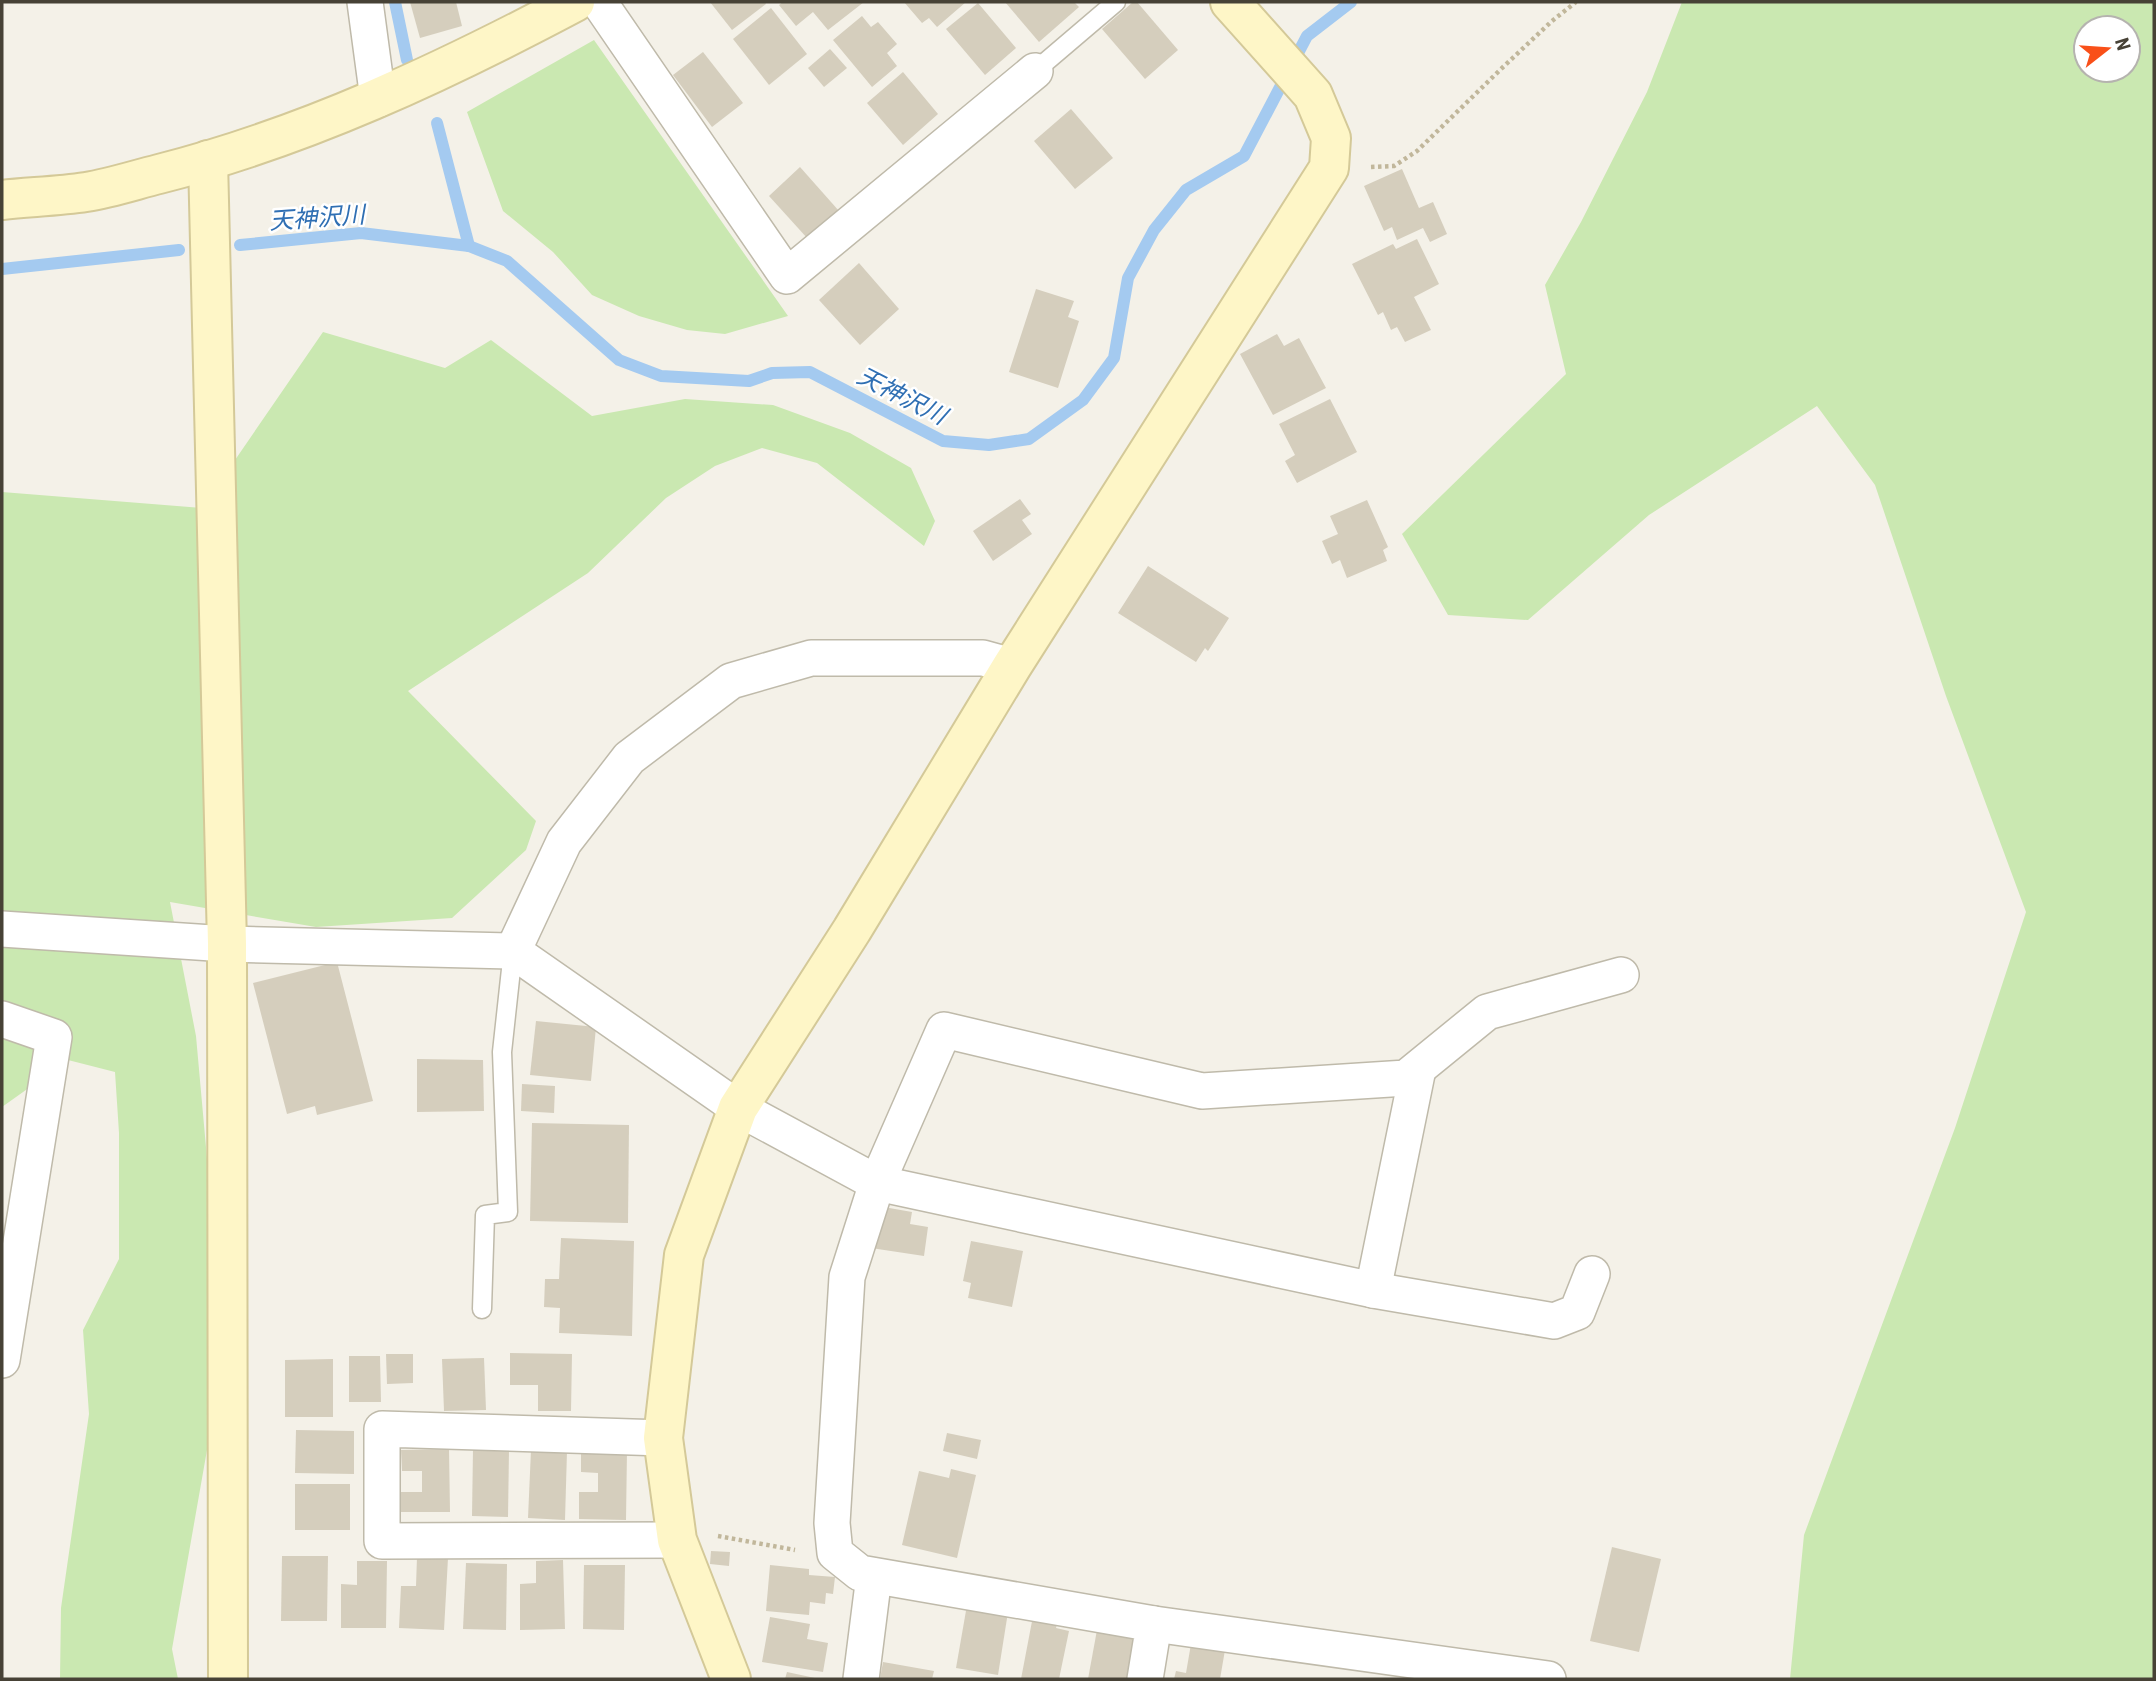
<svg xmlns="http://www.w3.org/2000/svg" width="2156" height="1681" viewBox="0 0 2156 1681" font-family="'Roboto Condensed','Noto Sans JP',sans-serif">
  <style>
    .green { fill: #cae8b1; fill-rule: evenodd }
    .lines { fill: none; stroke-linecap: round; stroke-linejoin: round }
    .stream { stroke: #a4caf0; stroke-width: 12 }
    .building { fill: #d5cebd }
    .lane-casing { stroke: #bfbaaa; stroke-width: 21 }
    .street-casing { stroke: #bfbaaa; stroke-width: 38 }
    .secondary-casing { stroke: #d4c998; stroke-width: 42 }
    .path { stroke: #c1b79b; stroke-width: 4.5; stroke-dasharray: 3.5 3.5; stroke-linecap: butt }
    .lane { stroke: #fff; stroke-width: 18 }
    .street { stroke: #fff; stroke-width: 35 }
    .secondary { stroke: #fef6c7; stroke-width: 38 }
    .labels { text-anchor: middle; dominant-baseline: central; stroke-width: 5; stroke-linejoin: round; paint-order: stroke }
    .water-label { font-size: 24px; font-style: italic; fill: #2f6fb3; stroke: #fff }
  </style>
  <rect width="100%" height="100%" fill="#f4f1e8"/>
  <g class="green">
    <path d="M1682,2H2154V1679H1790L1804,1535L1955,1128L2026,912L1946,696L1875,485L1817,406L1649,515L1528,620L1448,615L1402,534L1566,374L1545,285L1581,222L1647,92ZM2086,28H2128V70H2086Z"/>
    <polygon points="594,40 788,316 725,334 687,330 639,316 592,295 553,252 503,211 467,112"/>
    <polygon points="323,332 445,368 491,340 592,416 685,399 773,405 850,433 911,468 935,521 924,546 817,463 762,448 715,466 666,498 588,573 408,691 536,821 526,850 452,918 316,927 170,902 196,1036 213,1225 207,1450 172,1649 178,1679 60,1679 61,1608 89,1414 83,1330 119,1259 119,1133 115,1072 68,1060 2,1107 2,492 202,508"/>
  </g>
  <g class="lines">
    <g class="stream">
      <polyline points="395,2 407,60"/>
      <polyline points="437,123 469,246"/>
      <polyline points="240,245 361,233 469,246 507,261 619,360 661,376 749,381 772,373 810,372 943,441 989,445 1029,439 1083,400 1114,358 1128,278 1154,230 1186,190 1244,156 1307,36 1351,2"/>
      <polyline points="2,269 179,250"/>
    </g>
  </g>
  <g class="building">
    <polygon points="410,2 456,2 462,26 420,38"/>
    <polygon points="710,2 765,2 766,4 732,30"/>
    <polygon points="783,2 864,2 828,30 813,12 796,26 779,5"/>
    <polygon points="904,2 966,2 937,27 929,18 922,23"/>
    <polygon points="1005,2 1074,2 1079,7 1039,42"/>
    <polygon points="1133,2 1137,2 1178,50 1145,79 1102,29"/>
    <polygon points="978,3 1016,48 985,75 946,29"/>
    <polygon points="771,8 807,54 769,85 733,39"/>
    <polygon points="862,16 871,27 878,22 897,44 887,53 897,66 872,87 833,40"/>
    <polygon points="830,49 847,68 824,87 808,68"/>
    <polygon points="703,52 743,103 712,127 673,75"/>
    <polygon points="903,72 938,114 903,145 867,103"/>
    <polygon points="1071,109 1113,158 1075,189 1034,141"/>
    <polygon points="800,167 839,211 808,239 769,196"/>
    <polygon points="1402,169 1419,208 1433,202 1447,234 1430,242 1423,228 1397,240 1392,227 1384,231 1364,186"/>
    <polygon points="1417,239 1439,284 1414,297 1431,330 1405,342 1397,327 1391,330 1383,312 1378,315 1352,264 1393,244 1396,249"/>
    <polygon points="859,263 899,309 860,345 819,300"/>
    <polygon points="1036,289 1074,301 1068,317 1079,321 1058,388 1009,372"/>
    <polygon points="1277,334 1284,346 1299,338 1326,388 1273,415 1240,354"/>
    <polygon points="1330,399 1357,452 1297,483 1285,461 1295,455 1279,424"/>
    <polygon points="1020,499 1031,514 1022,520 1032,534 993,561 973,531"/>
    <polygon points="1367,500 1388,547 1383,550 1387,561 1347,578 1340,560 1332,564 1322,541 1338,534 1330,516"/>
    <polygon points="1148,566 1229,618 1208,651 1205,648 1196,662 1118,613"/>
    <polygon points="337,962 373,1101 317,1115 315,1106 287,1114 253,983"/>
    <polygon points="536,1021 596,1027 591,1081 530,1075"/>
    <polygon points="417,1059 483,1060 484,1111 417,1112"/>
    <polygon points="522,1084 555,1086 554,1113 521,1111"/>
    <polygon points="532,1123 629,1125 628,1223 530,1221"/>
    <polygon points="878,1206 912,1212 910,1224 928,1227 924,1256 871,1248"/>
    <polygon points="561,1238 634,1241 632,1336 559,1333 560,1308 544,1307 545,1279 559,1279"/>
    <polygon points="971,1241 1023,1251 1012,1307 968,1298 971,1283 963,1281"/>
    <polygon points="510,1353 572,1354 571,1411 538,1411 538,1385 510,1385"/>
    <polygon points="386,1354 413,1354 413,1383 387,1384"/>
    <polygon points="349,1356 380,1356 381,1402 349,1402"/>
    <polygon points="484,1358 486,1410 444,1411 442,1359"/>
    <polygon points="333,1359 333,1417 285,1417 285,1360"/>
    <polygon points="296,1430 354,1431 354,1474 295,1473"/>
    <polygon points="947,1433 981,1440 977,1459 943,1451"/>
    <polygon points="449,1449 450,1512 400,1512 400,1492 422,1492 422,1471 402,1471 401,1450"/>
    <polygon points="473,1449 509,1450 508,1517 472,1516"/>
    <polygon points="531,1450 567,1451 565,1520 528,1518"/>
    <polygon points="581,1450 627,1450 626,1520 579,1519 579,1492 598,1492 598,1473 581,1472"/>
    <polygon points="951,1469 976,1475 957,1558 902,1545 919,1471 949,1478"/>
    <rect x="295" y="1484" width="55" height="46"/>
    <polygon points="1612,1547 1661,1559 1639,1652 1590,1641"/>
    <polygon points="711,1551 730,1552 729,1566 710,1564"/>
    <polygon points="282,1556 328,1556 327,1621 281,1621"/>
    <polygon points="417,1557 448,1558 444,1630 399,1628 401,1586 416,1586"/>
    <polygon points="563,1560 565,1629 520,1630 520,1584 536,1583 536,1561"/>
    <polygon points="357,1561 387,1561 386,1628 341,1628 341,1584 357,1585"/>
    <polygon points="466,1563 507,1564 506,1630 463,1629"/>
    <polygon points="584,1565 625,1565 624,1630 583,1629"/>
    <polygon points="770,1565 809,1569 809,1575 835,1577 833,1594 826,1593 825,1604 810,1602 809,1615 766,1611"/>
    <polygon points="967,1605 1008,1612 998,1675 956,1668"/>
    <polygon points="1033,1616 1058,1621 1056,1628 1069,1631 1059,1679 1021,1679"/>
    <polygon points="770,1617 810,1624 807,1639 828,1643 823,1672 762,1662"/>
    <polygon points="1097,1630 1136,1637 1128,1679 1088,1679"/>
    <polygon points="1191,1644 1225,1650 1220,1679 1174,1679 1176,1671 1186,1673"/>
    <polygon points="883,1662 934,1671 932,1679 880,1679"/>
    <polygon points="787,1672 815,1678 815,1679 785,1679"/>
  </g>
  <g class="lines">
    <defs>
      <g id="lane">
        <polyline points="1035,71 1116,2"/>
        <polyline points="482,1309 485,1215 508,1212 502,1052 513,951"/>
      </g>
      <g id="street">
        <polyline points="365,2 378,99"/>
        <polyline points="599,2 787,276 1035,71"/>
        <polyline points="2,929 227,944 513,951 564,842 629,758 731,681 811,658 983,658 1012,666"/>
        <polyline points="513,951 738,1108 877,1183 1373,1290 1554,1321 1577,1312 1592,1274"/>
        <polyline points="2,1019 54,1037 2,1360"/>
        <polyline points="1373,1290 1418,1069"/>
        <polyline points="663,1438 382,1429 382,1541 677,1540"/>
        <polyline points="1154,1624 1548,1679"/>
        <polyline points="861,1679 874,1576"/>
        <polyline points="1145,1679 1154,1624 860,1573 835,1553 832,1523 847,1277 877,1183 944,1030 1202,1091 1406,1078 1487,1012 1621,975"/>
      </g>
      <g id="secondary">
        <polyline points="208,160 227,944 228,1679"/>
        <path d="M2,200C30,197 59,196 86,192C111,188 135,180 159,174C305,137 443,72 575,2"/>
        <polyline points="731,1679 677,1540 663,1438 684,1255 738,1108 852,930 1012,666 1329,168 1331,138 1313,95 1230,2"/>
      </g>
    </defs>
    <use href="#lane" class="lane-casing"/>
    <use href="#street" class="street-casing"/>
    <use href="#secondary" class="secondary-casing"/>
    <g class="path">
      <polyline points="1371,167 1394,166 1417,151 1501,69 1552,21 1576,2"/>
      <polyline points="718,1536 795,1550"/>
    </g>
    <use href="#lane" class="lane"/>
    <use href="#street" class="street"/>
    <use href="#secondary" class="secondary"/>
  </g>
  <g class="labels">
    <g class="water-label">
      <text transform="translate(317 218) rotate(-4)">天神沢川</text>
      <text transform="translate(902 396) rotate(27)">天神沢川</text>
    </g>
  </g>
  <rect width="2156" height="1681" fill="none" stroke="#474236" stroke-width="7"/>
  <g transform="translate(2107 49) rotate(73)"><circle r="33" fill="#ffffff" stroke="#b5b3af" stroke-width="2"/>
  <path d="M0-5L12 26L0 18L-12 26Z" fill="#f95019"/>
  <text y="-10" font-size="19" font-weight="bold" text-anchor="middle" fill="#474236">N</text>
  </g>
</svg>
